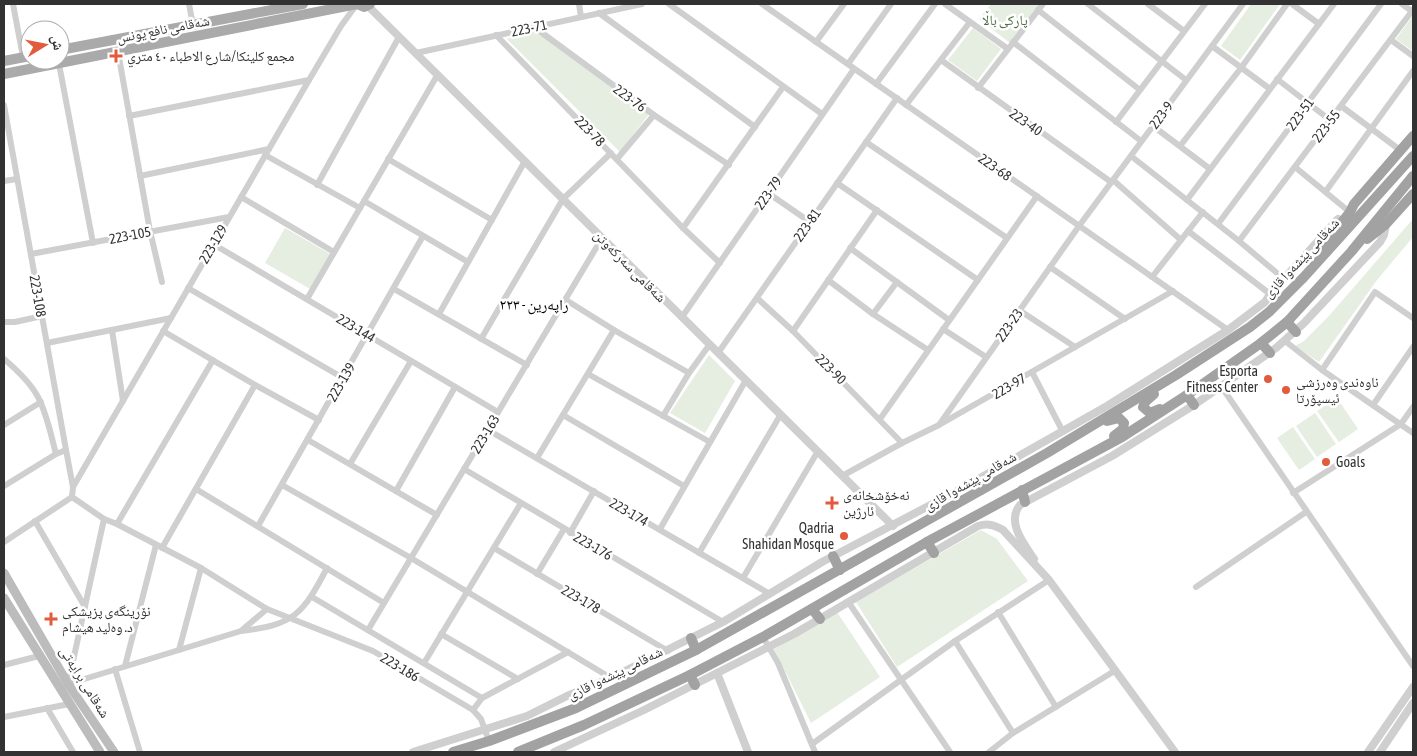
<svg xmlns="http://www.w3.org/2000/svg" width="1417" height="756" viewBox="0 0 1417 756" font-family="'Asap Condensed','Noto Naskh Arabic',sans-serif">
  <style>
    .green { fill: #e5eee1 }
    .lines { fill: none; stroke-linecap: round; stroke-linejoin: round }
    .minor { stroke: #cfcfcf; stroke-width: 6 }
    .tertiary { stroke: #cfcfcf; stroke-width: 8 }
    .secondary { stroke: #bcbcbc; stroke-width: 9 }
    .primary { stroke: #aaa; stroke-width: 10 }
    .trunk { stroke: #a2a2a2; stroke-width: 10 }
    .poi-dot { fill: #e15b3c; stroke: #fff; stroke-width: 2 }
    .labels { text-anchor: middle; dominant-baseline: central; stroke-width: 5; stroke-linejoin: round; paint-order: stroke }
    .park-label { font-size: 14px; fill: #496d40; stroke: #fff }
    .street-label { font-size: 14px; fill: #323232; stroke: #fff }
    .poi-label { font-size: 14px; fill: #323232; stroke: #fff; text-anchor: start }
    .neighbourhood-label { font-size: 15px; fill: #000; stroke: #fff }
  </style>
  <rect width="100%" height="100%" fill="#fff"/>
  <g class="green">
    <polygon points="991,4 1037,4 1039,5 1010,43 979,19"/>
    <polygon points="1251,4 1280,4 1240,60 1221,46"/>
    <polygon points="1412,17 1413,18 1413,51 1396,39"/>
    <polygon points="532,27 649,114 620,152 507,39"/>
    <polygon points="973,28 1001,49 977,81 948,60"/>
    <polygon points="1413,219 1413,237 1377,280 1319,362 1295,346 1304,341 1328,317"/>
    <polygon points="285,228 332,255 312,290 265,263"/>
    <polygon points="709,355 735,381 705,433 670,413"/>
    <polygon points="1337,398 1358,429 1339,442 1317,411"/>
    <polygon points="1315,413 1336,444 1317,457 1296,426"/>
    <polygon points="1293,427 1315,459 1299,470 1277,438"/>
    <polygon points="981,530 997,539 1028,581 897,667 856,602"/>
    <polygon points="837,612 880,677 811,723 774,649"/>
  </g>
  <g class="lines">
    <g class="minor">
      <polyline points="13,4 23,57"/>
      <polyline points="189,4 193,25"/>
      <polyline points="579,4 581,17"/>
      <polyline points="669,4 822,114"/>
      <polyline points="762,4 1228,330"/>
      <polyline points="945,4 1008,49"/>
      <polyline points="1088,4 1186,80"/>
      <polyline points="1148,4 1184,31"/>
      <polyline points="1292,4 1319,24"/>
      <polyline points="1402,4 1413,12"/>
      <polyline points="1038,10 1140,90"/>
      <polyline points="599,13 755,127"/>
      <polyline points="534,27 654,115 729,165"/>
      <polyline points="496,35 683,228 720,263"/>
      <polyline points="1391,40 1413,56"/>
      <polyline points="816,42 844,4"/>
      <polyline points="1013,42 1141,141"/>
      <polyline points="1212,46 1270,89"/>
      <polyline points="118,52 150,231 162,282"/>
      <polyline points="416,53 642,4"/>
      <polyline points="941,60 1111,182"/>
      <polyline points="59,64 93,243"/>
      <polyline points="848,64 891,4"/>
      <polyline points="1277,79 1330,120"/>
      <polyline points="876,84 935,4"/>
      <polyline points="978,88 1043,4"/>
      <polyline points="4,105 66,450 73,487 72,497 104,519 117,524 201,568 267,609 373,651 473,710 481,719 489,741"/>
      <polyline points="906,105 970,22"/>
      <polyline points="1341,106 1400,150"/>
      <polyline points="129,116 309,80"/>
      <polyline points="1116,122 1205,4"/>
      <polyline points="1153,126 1210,169"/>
      <polyline points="866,142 1007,238"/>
      <polyline points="1180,146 1241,68 1287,4"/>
      <polyline points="265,155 360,208"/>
      <polyline points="1131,156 1239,241 1284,279"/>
      <polyline points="388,159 492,220"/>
      <polyline points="617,159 654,115"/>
      <polyline points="1295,167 1346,209"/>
      <polyline points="140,176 269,149"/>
      <polyline points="1113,180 1181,240"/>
      <polyline points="4,181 17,179"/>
      <polyline points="837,183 978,280"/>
      <polyline points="317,185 399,37"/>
      <polyline points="1326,191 1413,71"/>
      <polyline points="768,193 810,222"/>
      <polyline points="241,197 334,252"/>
      <polyline points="1187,200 1334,4"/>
      <polyline points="364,201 468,262"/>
      <polyline points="1218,224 1381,4"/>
      <polyline points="683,228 783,87"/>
      <polyline points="1188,231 1270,294"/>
      <polyline points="1239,241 1412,11"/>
      <polyline points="213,244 498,412"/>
      <polyline points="850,248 949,320"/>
      <polyline points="31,254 229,217"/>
      <polyline points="1050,267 1125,319"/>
      <polyline points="1152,277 1203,212"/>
      <polyline points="828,280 873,314 928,350"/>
      <polyline points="188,288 343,378"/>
      <polyline points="394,289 527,365"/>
      <polyline points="757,298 793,331 902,443"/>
      <polyline points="307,299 438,74"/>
      <polyline points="566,300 614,330 689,373"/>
      <polyline points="1019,310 1075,347"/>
      <polyline points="439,314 525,161"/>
      <polyline points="873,314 897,282"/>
      <polyline points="682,317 854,69"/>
      <polyline points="4,322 15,322 42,316"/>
      <polyline points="943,329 986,357"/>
      <polyline points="112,330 123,401"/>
      <polyline points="163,331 255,385 319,420"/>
      <polyline points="793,331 877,210"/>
      <polyline points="481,339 563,199 611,153"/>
      <polyline points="1285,341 1322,370 1413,433"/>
      <polyline points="47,343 171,318"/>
      <polyline points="718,353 897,98"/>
      <path d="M4,359C17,370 30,382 38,397C47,414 51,435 56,454"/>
      <polyline points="1322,370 1375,292 1413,318"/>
      <polyline points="1032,372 1063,432"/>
      <polyline points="588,374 710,442"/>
      <polyline points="1221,386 1413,666"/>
      <polyline points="1373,405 1413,347"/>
      <polyline points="563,415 684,486"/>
      <polyline points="663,416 689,373 710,344"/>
      <polyline points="880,419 1037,196"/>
      <polyline points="4,425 41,402"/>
      <polyline points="939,425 1079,226 1243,4"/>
      <polyline points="488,430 770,594"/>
      <polyline points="308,440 437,515"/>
      <polyline points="537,458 614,330"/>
      <polyline points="350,464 411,361"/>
      <polyline points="464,469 723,622"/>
      <polyline points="842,476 902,443 939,425 1173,291"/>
      <polyline points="282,485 411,558 611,678"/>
      <polyline points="4,486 56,454 66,450"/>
      <polyline points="73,487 309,80 341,26 357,4"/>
      <polyline points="196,489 384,603"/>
      <polyline points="396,491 455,387"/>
      <polyline points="1293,493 1401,424 1413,407"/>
      <path d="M104,519L68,684L241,631C294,625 303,614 327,568"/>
      <polyline points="35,521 85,607"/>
      <polyline points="117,524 213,360"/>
      <polyline points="258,526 423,236"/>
      <polyline points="660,529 746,380"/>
      <polyline points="570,533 594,491"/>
      <polyline points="4,542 72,497"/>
      <polyline points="162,548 255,385"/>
      <polyline points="494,548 668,651"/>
      <polyline points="699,553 781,414"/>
      <polyline points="537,574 564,529"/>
      <polyline points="743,578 818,451"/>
      <polyline points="1196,587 1306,512"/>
      <polyline points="312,597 482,698"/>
      <polyline points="849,603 950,752"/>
      <polyline points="998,612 1056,707"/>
      <polyline points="242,630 267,609"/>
      <polyline points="368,630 602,238"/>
      <polyline points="441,634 518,679"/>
      <polyline points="763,637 778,663 815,752"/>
      <polyline points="955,641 1013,733"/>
      <polyline points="179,650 201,568"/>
      <polyline points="424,663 521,503"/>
      <polyline points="4,665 39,656"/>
      <polyline points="125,666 156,545"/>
      <polyline points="115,669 140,752"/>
      <polyline points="47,708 73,752"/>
      <polyline points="473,710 482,698 568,652"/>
      <polyline points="4,717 69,704"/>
      <polyline points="812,744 955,641 1049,580"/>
      <polyline points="989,752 1013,733 1116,670"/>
    </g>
    <g class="tertiary">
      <polyline points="368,6 893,526"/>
      <path d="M1034,559C1024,544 1006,522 1020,505L1112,456L1194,405L1276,348L1304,323L1380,242L1384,235L1386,224"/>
      <polyline points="717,673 748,752"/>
      <polyline points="413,752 527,716 567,696 611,678 723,622 822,562 959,490 1107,406 1228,330 1265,302 1270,294 1338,219"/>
      <path d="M554,752L644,710L794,634L978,526C988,523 994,525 1003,530L1049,580L1175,752"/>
      <polyline points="1368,752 1413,687"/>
      <polyline points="1380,752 1413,703"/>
    </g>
    <g class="secondary">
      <polyline points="4,573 68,684 114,752"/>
      <polyline points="4,598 100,752"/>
    </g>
    <g class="primary">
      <polyline points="357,4 364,7 370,4"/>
      <polyline points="60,50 303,4"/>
      <polyline points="4,61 30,56"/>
      <polyline points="4,74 357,4"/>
    </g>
    <g class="trunk">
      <polyline points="1367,239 1386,224 1413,194"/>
      <polyline points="1319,251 1350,212 1354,204 1413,136"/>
      <polyline points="1287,322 1296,332"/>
      <polyline points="1261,343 1270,353"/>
      <polyline points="1154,394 1145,402 1143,407 1150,413 1160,409"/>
      <polyline points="1187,395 1194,405"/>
      <polyline points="1107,421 1119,418 1124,423 1123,429 1114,436"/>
      <polyline points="976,481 981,490"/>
      <polyline points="1022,490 1025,502"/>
      <polyline points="927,542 934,553"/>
      <polyline points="833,556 840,570"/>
      <polyline points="812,609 820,619"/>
      <polyline points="691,638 696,650"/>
      <polyline points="690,675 695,685"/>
      <polyline points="453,752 489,741 576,708 696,650 1047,453 1176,375 1250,327 1269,312 1304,277 1413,156"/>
      <polyline points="518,752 584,725 690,675 763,637 927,542 1122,437 1187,395 1261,343 1287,322 1351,252 1413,176"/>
    </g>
  </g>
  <g class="poi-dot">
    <path d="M113.5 48.5h5v5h5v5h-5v5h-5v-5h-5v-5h5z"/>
    <circle cx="1268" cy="379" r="5"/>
    <circle cx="1286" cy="390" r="5"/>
    <circle cx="1326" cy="462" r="5"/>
    <path d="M829.5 495.5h5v5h5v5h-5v5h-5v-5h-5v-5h5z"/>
    <circle cx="844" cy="536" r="5"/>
    <path d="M48.5 611.5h5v5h5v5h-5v5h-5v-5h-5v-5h5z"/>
  </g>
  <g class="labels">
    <g class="park-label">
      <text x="1005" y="20">پارکی باڵا</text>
    </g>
    <g class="street-label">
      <text transform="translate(529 28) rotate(-12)">223-71</text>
      <text transform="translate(163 29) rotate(-11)">شەقامی نافع یونس</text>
      <text transform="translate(630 98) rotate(36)">223-76</text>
      <text transform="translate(1300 114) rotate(-54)">223-51</text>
      <text transform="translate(1161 115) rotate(-54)">223-9</text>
      <text transform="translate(1026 122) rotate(35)">223-40</text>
      <text transform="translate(1326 126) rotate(-53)">223-55</text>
      <text transform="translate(590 131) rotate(46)">223-78</text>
      <text transform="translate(995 167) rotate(35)">223-68</text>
      <text transform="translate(768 193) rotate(-55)">223-79</text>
      <text transform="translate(807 225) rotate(-55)">223-81</text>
      <text transform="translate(130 235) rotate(-11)">223-105</text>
      <text transform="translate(213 244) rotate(-60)">223-129</text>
      <text transform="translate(1301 258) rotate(-47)">شەقامی پێشەوا قازی</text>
      <text transform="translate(630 266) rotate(45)">شەقامی سەرکەوتن</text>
      <text transform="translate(38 296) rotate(80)">223-108</text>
      <text transform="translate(1009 325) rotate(-55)">223-23</text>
      <text transform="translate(356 328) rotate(31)">223-144</text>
      <text transform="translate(831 369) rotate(45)">223-90</text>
      <text transform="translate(341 382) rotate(-60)">223-139</text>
      <text transform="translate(1009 386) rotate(-30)">223-97</text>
      <text transform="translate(485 434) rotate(-59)">223-163</text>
      <text transform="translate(970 481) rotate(-30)">شەقامی پێشەوا قازی</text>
      <text transform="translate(629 512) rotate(30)">223-174</text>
      <text transform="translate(593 546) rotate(30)">223-176</text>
      <text transform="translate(581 599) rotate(30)">223-178</text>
      <text transform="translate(400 667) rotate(31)">223-186</text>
      <text transform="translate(615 673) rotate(-26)">شەقامی پێشەوا قازی</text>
      <text transform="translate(85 682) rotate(58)">شەقامی برایەتی</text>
    </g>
    <g class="poi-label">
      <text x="127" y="56">مجمع كلينكا/شارع الاطباء ٤٠ متري</text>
      <text x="1258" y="371" text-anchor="end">Esporta<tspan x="1258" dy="16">Fitness Center</tspan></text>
      <text x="1296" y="382">ناوەندی وەرزشی<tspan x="1296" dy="16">ئیسپۆرتا</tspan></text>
      <text x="1336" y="462">Goals</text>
      <text x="843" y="495">نەخۆشخانەی<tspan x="843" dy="16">ئارژین</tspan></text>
      <text x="834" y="528" text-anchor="end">Qadria<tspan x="834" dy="16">Shahidan Mosque</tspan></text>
      <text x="62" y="611">نۆرینگەی پزیشکی<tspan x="62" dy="16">د. وەلید هیشام</tspan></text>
    </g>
    <g class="neighbourhood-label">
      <text x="534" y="304">راپەرین - ٢٢٣</text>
    </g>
  </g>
  <rect width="1417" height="756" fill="none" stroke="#323232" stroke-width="10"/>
  <g transform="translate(45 45) rotate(80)"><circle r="24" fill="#ffffff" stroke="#adadad"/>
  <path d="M0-4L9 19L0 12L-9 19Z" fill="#e15b3c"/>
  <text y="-8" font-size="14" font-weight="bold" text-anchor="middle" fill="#323232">ش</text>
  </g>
</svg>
